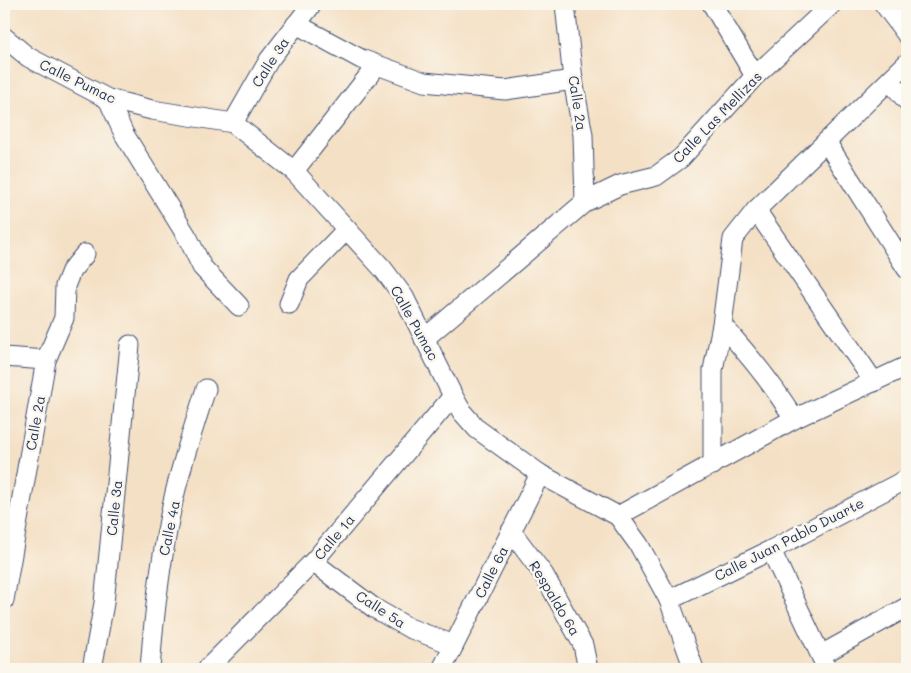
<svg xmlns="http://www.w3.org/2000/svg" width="911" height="673" viewBox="0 0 911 673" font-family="Mali,sans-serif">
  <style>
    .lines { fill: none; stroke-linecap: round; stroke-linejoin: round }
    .minor-casing { stroke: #3c4a6d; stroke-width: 21 }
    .minor { stroke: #fff; stroke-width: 19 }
    .labels { text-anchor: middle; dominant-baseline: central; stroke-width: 5; stroke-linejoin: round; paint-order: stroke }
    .street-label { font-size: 14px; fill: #1b2f5e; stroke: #fbf7ec }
  </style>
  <rect width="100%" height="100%" fill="#fbf7ec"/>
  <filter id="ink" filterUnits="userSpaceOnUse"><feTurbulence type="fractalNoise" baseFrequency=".02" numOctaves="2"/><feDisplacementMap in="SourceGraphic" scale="10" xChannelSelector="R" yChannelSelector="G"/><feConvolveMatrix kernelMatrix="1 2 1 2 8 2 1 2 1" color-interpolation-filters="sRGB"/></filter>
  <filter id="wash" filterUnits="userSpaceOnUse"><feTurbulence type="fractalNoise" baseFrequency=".0096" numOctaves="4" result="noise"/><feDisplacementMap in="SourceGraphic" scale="20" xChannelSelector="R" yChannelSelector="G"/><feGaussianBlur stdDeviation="1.12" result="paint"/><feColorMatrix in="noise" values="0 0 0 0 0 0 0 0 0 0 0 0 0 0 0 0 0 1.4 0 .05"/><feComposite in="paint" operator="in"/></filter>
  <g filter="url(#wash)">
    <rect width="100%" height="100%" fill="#f4e0c5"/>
  </g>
  <g filter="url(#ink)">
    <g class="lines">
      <defs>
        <g id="minor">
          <polyline points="565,4 573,80 583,135 585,202"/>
          <polyline points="712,4 755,76"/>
          <polyline points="884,4 907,35"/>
          <polyline points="296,24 361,59 424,82 505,90 573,80"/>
          <polyline points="4,37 28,57 108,99 152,110 233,123 294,171 383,269 404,297 453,396 462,412 477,429 540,474 618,516 639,545 669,600 694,669"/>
          <polyline points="890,81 907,101"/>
          <polyline points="108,99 124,134 188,238 202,267 239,306"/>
          <polyline points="233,123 269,60 312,4"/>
          <polyline points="827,143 907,269"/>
          <polyline points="294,171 377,65"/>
          <polyline points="756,210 874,382"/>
          <polyline points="289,304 299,279 347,229"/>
          <polyline points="424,339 585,202 620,185 656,176 681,158 755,76 832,4"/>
          <polyline points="4,357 46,360"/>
          <path d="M794,419C774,385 749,355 722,325L733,239L756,210L907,63"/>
          <polyline points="713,465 713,370 722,325"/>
          <polyline points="618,516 794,419 907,366"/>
          <polyline points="511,531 544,575 583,645 588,669"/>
          <polyline points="771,550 827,669"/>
          <polyline points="313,562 374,608 409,628 454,645"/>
          <polyline points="4,600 46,360 64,318 65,286 71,271 85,254"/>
          <polyline points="669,600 771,550 907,479"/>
          <polyline points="821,655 907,607"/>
          <polyline points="92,669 104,603 130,345"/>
          <path d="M150,669C153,625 158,581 166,537C174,487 190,438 206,389"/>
          <polyline points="207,669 313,562 453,396"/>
          <polyline points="442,669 540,474"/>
        </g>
      </defs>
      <use href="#minor" class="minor-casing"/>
      <use href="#minor" class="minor"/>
    </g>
  </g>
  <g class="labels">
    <g class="street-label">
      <text transform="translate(270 62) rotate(-57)">Calle 3a</text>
      <text transform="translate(78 81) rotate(26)">Calle Pumac</text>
      <text transform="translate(578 103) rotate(81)">Calle 2a</text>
      <text transform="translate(717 117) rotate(-46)">Calle Las Mellizas</text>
      <text transform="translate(415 323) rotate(61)">Calle Pumac</text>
      <text transform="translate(35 423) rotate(-80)">Calle 2a</text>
      <text transform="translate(114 508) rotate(-84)">Calle 3a</text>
      <text transform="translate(169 528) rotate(-78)">Calle 4a</text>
      <text transform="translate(334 537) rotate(-50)">Calle 1a</text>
      <text transform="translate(789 539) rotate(-27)">Calle Juan Pablo Duarte</text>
      <text transform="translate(491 572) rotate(-63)">Calle 6a</text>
      <text transform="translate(555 598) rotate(59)">Respaldo 6a</text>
      <text transform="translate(381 609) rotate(33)">Calle 5a</text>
    </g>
  </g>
  <rect width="911" height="673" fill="none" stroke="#fbf7ec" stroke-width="20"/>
</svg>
